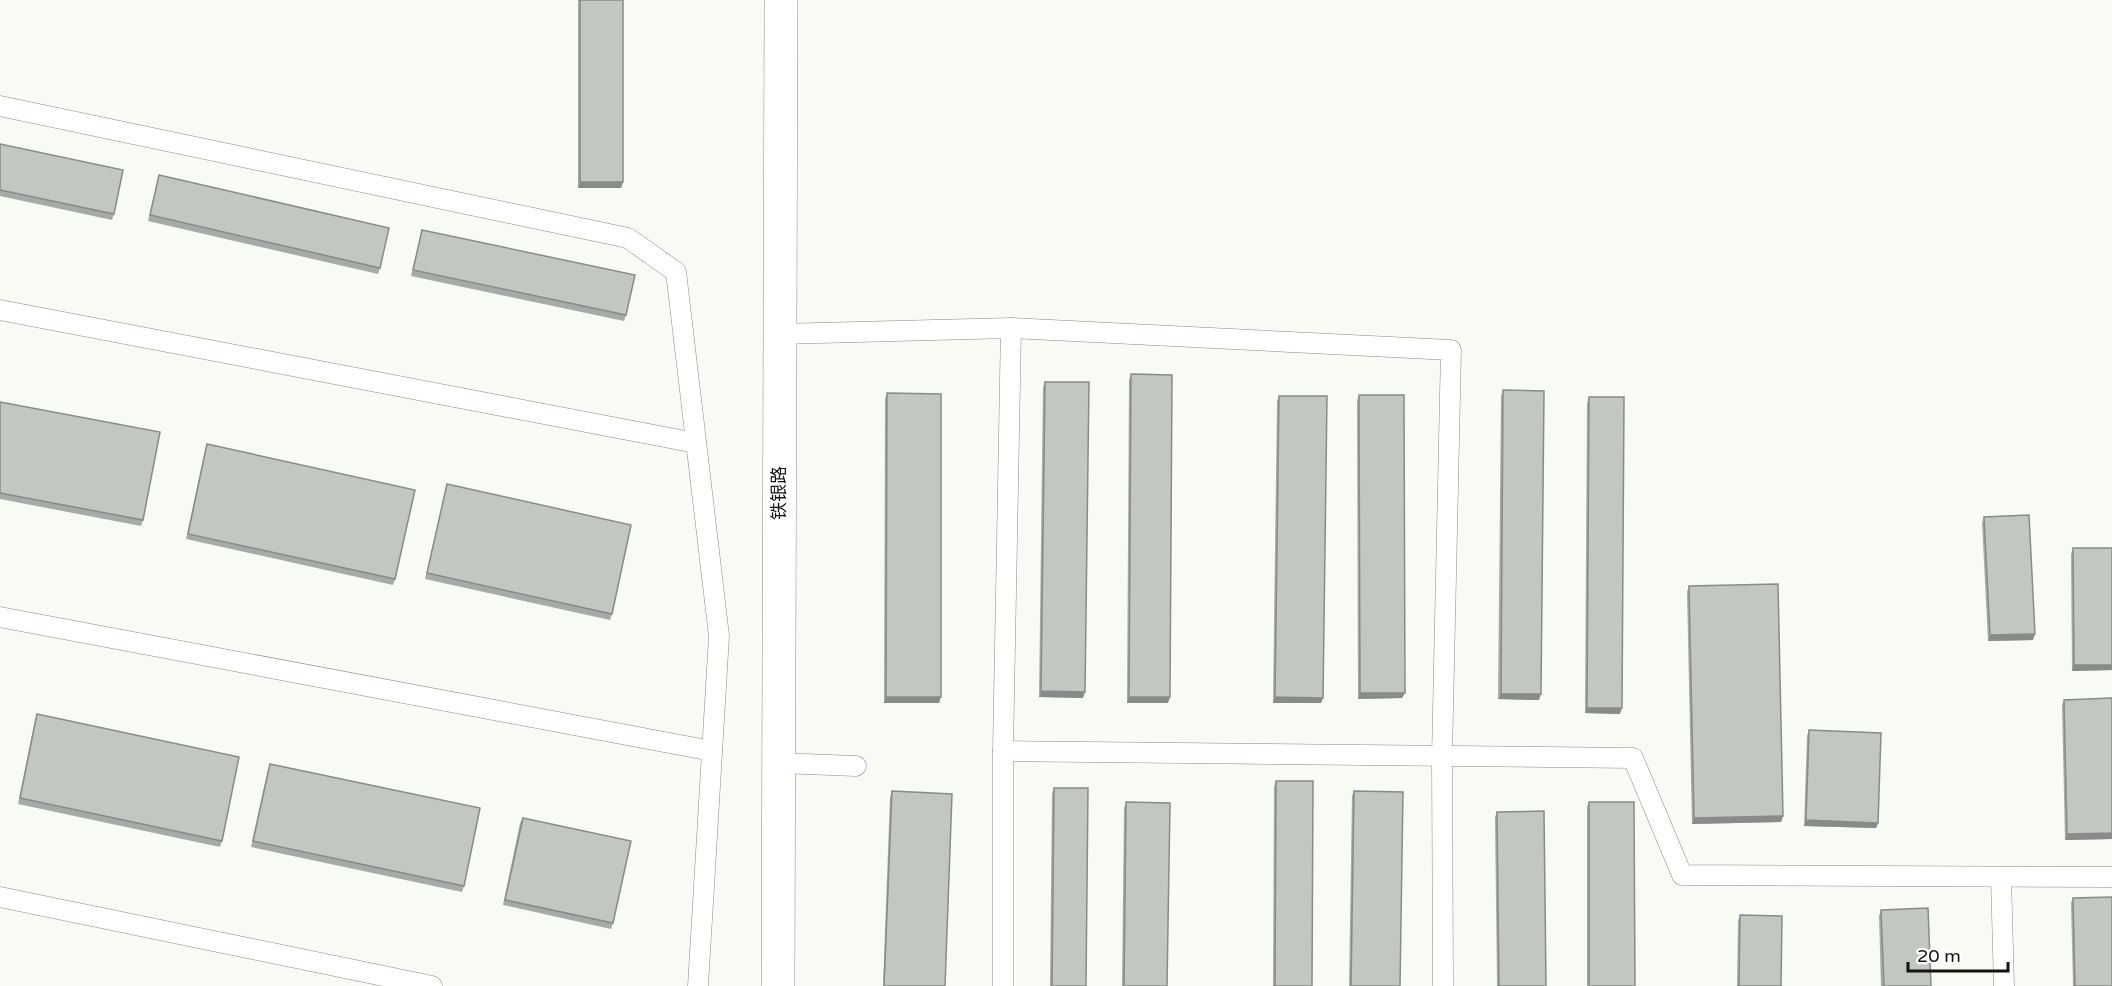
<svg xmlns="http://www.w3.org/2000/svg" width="2112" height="986" viewBox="0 0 2112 986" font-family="'Varela Round','Noto Sans SC',sans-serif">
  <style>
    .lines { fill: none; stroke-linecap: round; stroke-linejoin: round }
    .service-casing { stroke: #8a8b86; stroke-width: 21 }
    .secondary-casing { stroke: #8a8b86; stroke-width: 34 }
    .service { stroke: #fff; stroke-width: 20 }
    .secondary { stroke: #fff; stroke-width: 33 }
    .wall { fill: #a7aba7 }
    .shaded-wall { fill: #888b88 }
    .building { fill: #c2c7c2; stroke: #888b88; stroke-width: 1.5 }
    .labels { text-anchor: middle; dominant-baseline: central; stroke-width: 6; stroke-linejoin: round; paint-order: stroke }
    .street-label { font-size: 18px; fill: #131311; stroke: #fff }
  </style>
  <rect width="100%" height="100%" fill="#f8faf4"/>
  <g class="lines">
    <defs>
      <g id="service">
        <polyline points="0,106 628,238 676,272 719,636 698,986"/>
        <polyline points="0,310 696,443"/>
        <polyline points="1011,328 1451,350 1442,756 1443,986"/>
        <polyline points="780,334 1011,328 1003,751 1003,986"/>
        <polyline points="0,617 712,751"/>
        <polyline points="1003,751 1633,758 1682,875 2112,877"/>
        <polyline points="778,763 856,766"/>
        <polyline points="2001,877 2004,986"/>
        <polyline points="0,897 432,986"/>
      </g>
      <polyline id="secondary" points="778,986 781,0"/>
    </defs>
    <use href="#service" class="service-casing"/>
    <use href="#secondary" class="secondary-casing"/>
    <use href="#service" class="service"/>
    <use href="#secondary" class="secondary"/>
  </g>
  <g class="wall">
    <polygon points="578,0 623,0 623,182 621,188 578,188"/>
    <polygon points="0,144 114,214 112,220 0,196"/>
    <polygon points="159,175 380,268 378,274 148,221"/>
    <polygon points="422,230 626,315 624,321 411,276"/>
    <polygon points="1131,374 1168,703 1127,703 1129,380"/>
    <polygon points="1045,382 1083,698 1039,697 1043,387"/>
    <polygon points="1503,390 1539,700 1498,699 1501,396"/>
    <polygon points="887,393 939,703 884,703 885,399"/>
    <polygon points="1359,395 1402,698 1358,699 1357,401"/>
    <polygon points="1279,396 1321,703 1273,703 1277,401"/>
    <polygon points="1589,397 1620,714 1585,713 1587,403"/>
    <polygon points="0,402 143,520 141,526 0,499"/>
    <polygon points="207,444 395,579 393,585 186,539 205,450"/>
    <polygon points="447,484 612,614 610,620 425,579"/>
    <polygon points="1984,517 2033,640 1988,641 1982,523"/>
    <polygon points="2073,548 2112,670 2072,671 2071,554"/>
    <polygon points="1689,586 1783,816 1781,822 1692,824 1687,592"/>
    <polygon points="2112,698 2112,839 2065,840 2062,705 2064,700"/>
    <polygon points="37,714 222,841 220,847 18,804 35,720"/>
    <polygon points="1809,730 1878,823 1876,828 1804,826 1807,736"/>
    <polygon points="270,764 464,886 462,892 251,847 268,769"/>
    <polygon points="1276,781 1312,986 1273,986 1274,787"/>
    <polygon points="1054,788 1086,986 1050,986 1052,794"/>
    <polygon points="892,791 945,986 883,986 890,797"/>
    <polygon points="1354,791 1400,986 1349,986 1352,796"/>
    <polygon points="1126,802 1167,986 1122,986 1124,808"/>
    <polygon points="1589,802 1635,986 1587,986 1587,807"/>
    <polygon points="1497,812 1546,986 1497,986 1495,817"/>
    <polygon points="523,818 613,923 611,929 503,905 520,823"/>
    <polygon points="2073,898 2112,986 2073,986 2071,903"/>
    <polygon points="1881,910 1931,986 1881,986 1879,916"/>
    <polygon points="1740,915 1781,986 1737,986 1738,921"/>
  </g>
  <g class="shaded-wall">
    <polygon points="580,182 623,182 621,188 578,188"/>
    <polygon points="2035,634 2033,640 1988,641 1990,635"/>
    <polygon points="2074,665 2112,665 2112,670 2072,671"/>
    <polygon points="1041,691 1085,692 1083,698 1039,697"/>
    <polygon points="1360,693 1405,693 1402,698 1358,699"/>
    <polygon points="1501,694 1541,694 1539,700 1498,699"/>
    <polygon points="886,697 941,697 939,703 884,703"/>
    <polygon points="1129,697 1170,697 1168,703 1127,703"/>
    <polygon points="1275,697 1323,698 1321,703 1273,703"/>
    <polygon points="1587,708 1622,708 1620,714 1585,713"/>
    <polygon points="1783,816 1781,822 1692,824 1694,818"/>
    <polygon points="1806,820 1878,823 1876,828 1804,826"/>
    <polygon points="2112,833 2112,839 2065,840 2067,834"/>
  </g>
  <g class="building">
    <rect x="580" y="0" width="43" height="182"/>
    <polygon points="0,144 123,170 114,214 0,190"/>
    <polygon points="159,175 389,228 380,268 150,215"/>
    <polygon points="422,230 635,275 626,315 413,270"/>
    <polygon points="1131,374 1172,375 1170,697 1129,697"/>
    <polygon points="1045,382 1089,382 1085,692 1041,691"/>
    <polygon points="1503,390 1544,391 1541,694 1501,694"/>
    <polygon points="887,393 941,394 941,697 886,697"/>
    <polygon points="1359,395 1404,395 1405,693 1360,693"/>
    <polygon points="1279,396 1327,396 1323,698 1275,697"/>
    <polygon points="1589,397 1624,397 1622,708 1587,708"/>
    <polygon points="0,402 160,432 143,520 0,493"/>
    <polygon points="207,444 415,490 395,579 188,534"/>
    <polygon points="447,484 631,525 612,614 427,573"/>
    <polygon points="2029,515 2035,634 1990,635 1984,517"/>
    <polygon points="2073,548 2112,548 2112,665 2074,665"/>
    <polygon points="1778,584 1783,816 1694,818 1689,586"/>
    <polygon points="2112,698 2112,833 2067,834 2064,700"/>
    <polygon points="37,714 239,757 222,841 20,798"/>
    <polygon points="1809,730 1881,733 1878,823 1806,820"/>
    <polygon points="270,764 480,808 464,886 253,841"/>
    <polygon points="1276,781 1313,781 1312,986 1275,986"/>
    <polygon points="1054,788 1088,788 1086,986 1052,986"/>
    <polygon points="892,791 952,794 945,986 884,986"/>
    <polygon points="1354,791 1403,792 1400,986 1351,986"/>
    <polygon points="1126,802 1170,803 1167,986 1124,986"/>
    <polygon points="1589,802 1634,802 1635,986 1589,986"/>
    <polygon points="1544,811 1546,986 1499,986 1497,812"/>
    <polygon points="523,818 631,841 613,923 505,900"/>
    <polygon points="2112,897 2112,986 2075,986 2073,898"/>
    <polygon points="1928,908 1931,986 1884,986 1881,910"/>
    <polygon points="1740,915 1782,916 1781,986 1739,986"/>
  </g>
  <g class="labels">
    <g class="street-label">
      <text transform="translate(779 493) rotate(-90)">铁银路</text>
    </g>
  </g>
  <path d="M1908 962v9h100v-9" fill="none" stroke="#131311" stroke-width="3"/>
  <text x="1917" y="962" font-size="18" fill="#131311" stroke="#ffffff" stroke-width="4.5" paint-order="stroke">20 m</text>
</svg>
